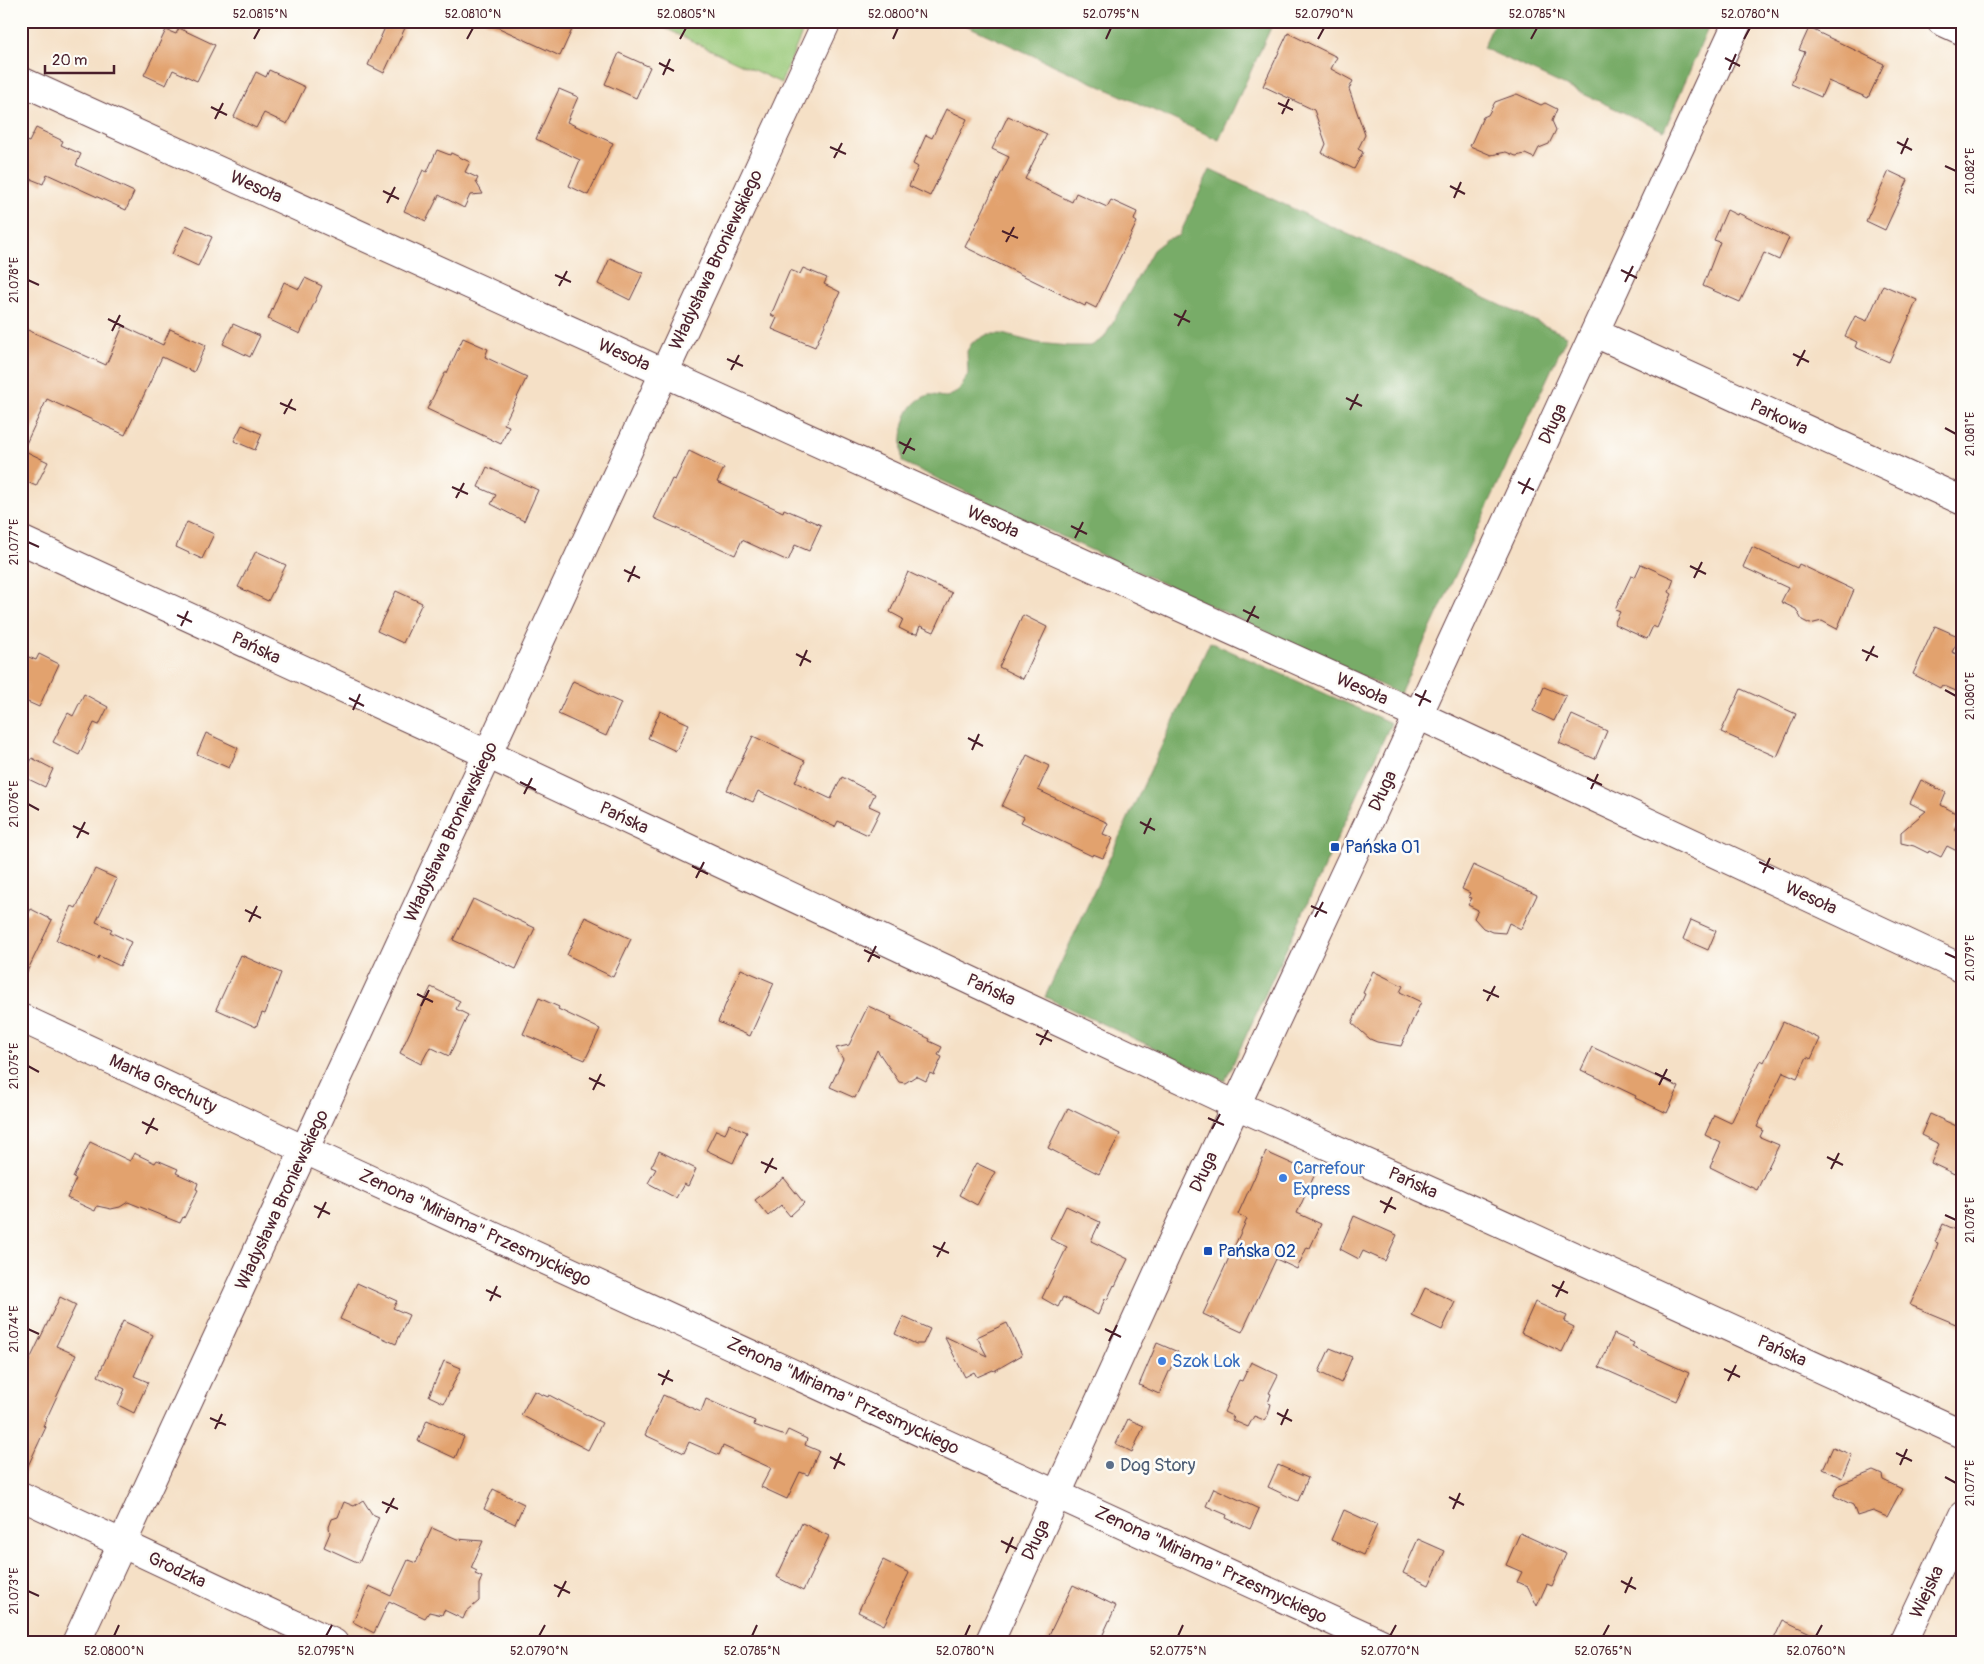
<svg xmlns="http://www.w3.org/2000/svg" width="1984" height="1664" viewBox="0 0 1984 1664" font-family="Pangolin,sans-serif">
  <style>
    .green { fill: #96c776; stroke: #707350 }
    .forest { fill: #78ac67; stroke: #616649 }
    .building { fill: #e2a26e }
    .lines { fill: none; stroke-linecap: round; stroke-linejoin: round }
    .minor-casing { stroke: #643c42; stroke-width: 30 }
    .minor { stroke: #fff; stroke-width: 28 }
    .ticks { fill: none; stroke: #4a1f2b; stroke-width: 2 }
    .transit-dot { fill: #1a4fb4; stroke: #fdfcf7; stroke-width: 2 }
    .shop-dot { fill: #3f7fe0; stroke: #fdfcf7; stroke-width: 2 }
    .service-dot { fill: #5c6f8a; stroke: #fdfcf7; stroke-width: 2 }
    .labels { text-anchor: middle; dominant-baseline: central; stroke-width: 5; stroke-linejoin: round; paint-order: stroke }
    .street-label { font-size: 18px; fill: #4a1f2b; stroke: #fdfcf7 }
    .transit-label { font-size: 18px; fill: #164399; stroke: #fdfcf7; text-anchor: start }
    .shop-label { font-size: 18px; fill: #366cbe; stroke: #fdfcf7; text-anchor: start }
    .service-label { font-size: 18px; fill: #4e5e75; stroke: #fdfcf7; text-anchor: start }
    .neatline { fill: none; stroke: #4a1f2b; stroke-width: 2 }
    .ticks-label { font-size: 12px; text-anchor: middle; fill: #4a1f2b }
  </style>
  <rect width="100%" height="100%" fill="#fdfcf7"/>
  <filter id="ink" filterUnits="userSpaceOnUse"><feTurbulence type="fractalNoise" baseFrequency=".02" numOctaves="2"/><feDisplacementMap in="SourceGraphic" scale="10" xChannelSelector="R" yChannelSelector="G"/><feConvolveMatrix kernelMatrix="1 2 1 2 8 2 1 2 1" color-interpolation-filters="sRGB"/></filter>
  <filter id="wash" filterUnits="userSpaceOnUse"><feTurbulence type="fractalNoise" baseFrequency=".0096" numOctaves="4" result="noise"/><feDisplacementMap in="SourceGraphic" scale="20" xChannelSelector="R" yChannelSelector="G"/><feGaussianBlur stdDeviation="1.12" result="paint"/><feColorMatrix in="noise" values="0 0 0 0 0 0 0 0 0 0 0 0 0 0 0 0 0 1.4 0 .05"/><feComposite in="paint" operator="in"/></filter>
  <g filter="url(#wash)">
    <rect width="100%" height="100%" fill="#f5e0c6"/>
    <polygon class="green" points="650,21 807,21 781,83"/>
    <g class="forest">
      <polygon points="957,21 1274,21 1219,140"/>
      <polygon points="1495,21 1711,21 1664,131 1483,48"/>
      <path d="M1210,170L1567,336L1400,694L902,462C901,438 900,404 929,395C934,394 939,397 945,397C949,397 955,393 959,391L968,374L967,351L972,343L988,334H1002L1037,343L1069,346H1091L1104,338L1153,250L1167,239L1179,236Z"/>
      <polygon points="1210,642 1391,723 1225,1081 1045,997"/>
    </g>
    <g id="blocks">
      <g class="building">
        <polygon points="388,21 405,28 384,73 368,65"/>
        <polygon points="484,21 576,21 560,56"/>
        <polygon points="179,28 215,45 197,81 173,70 166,85 144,75 166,30 176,34"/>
        <polygon points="1809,28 1884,64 1868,98 1828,81 1821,97 1791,84 1805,52 1799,50"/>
        <polygon points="1288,33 1337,57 1331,69 1353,81 1349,89 1365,135 1358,149 1363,152 1354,169 1322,153 1326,144 1314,110 1263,86"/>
        <polygon points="619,53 650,67 636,98 605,84"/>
        <polygon points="269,70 305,87 287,124 264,113 256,128 234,117 256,72 266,77"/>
        <polygon points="559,89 578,97 567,122 613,143 588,195 569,186 580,160 536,139"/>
        <polygon points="1517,94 1541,105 1545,103 1557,109 1552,121 1556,130 1549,144 1539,148 1534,158 1525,154 1516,156 1506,152 1491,155 1470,146 1483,117 1488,115 1495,102"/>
        <polygon points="946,109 967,119 930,196 909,186 918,167 913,164 926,135 932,138"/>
        <polygon points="1008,116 1047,134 1025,179 1072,202 1076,193 1107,207 1111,200 1137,212 1134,220 1137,222 1096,308 1086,303 1085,306 965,247 1009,157 992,149"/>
        <polygon points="36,128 63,141 61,145 81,154 76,165 134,192 126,210 47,174 43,184 21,175 21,139 29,142"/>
        <polygon points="437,150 450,155 451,153 470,162 465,172 478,178 476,182 483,194 470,195 464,208 439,195 426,221 404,211 423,170 427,172"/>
        <polygon points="1889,171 1908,180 1885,230 1866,221"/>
        <polygon points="1727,210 1737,215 1738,213 1789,238 1779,260 1764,253 1740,302 1703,286 1720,242 1714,240"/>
        <polygon points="186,225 212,237 198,266 172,254"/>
        <polygon points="610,258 643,273 630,300 598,284"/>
        <polygon points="803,268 827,278 824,284 840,292 815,347 772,329 777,318 771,315 790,270 800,274"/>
        <polygon points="305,278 322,286 300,334 268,319 284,282 299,289"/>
        <polygon points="1883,285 1917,300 1889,362 1855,347 1857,342 1845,336 1855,316 1867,321"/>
        <polygon points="233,324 260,336 250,357 223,344"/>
        <polygon points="123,326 163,345 170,329 206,345 194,372 162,357 125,435 47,399 23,450 48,462 36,486 21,479 21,327 106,365"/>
        <polygon points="463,338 488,349 485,357 527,377 504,424 509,426 501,444 427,409 445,373 447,373"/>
        <polygon points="242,425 262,434 255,450 234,441"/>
        <polygon points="689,451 724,468 717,482 783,512 784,509 821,525 809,551 795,545 788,561 742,540 735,555 654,518 672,479 675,480"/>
        <polygon points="487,467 538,490 524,521 491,504 496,495 478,487"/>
        <polygon points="187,522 214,534 202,559 176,547"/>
        <polygon points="1752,547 1797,568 1799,564 1854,590 1837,629 1822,621 1810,624 1802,620 1796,609 1781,602 1788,588 1743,567"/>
        <polygon points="256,551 286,565 268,601 238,587"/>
        <polygon points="1641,564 1674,579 1669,592 1672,594 1657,628 1653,626 1647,639 1614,624 1620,612 1615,610 1631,576 1635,577"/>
        <polygon points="908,572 952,593 934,632 920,626 917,634 909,633 899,628 903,619 890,612"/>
        <polygon points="396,591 422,603 403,643 377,631"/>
        <polygon points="1023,615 1047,627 1023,679 999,667"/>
        <polygon points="1935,626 1960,637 1952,652 1963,657 1963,694 1942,685 1940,688 1913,674"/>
        <polygon points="21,654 36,660 39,654 59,664 39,707 21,699"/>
        <polygon points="573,681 621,703 606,736 558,714"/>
        <polygon points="1544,687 1566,696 1554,721 1533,711"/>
        <polygon points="1741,689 1796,714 1777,757 1721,732"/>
        <polygon points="84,694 108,707 99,725 94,723 79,755 53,742 68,713 73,716"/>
        <polygon points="660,711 689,724 676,751 648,738"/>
        <polygon points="1572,715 1607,731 1595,759 1559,743"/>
        <polygon points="206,733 238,748 229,768 197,754"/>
        <polygon points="753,736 805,761 795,782 831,799 842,777 875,794 869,806 880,811 868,835 838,821 835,827 758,791 753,802 727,790"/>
        <polygon points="1027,755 1049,766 1038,790 1108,823 1103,834 1113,838 1103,858 1093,854 1092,856 1021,822 1024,817 1002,806"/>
        <polygon points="32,758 53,769 45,787 24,777"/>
        <polygon points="1921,780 1946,793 1941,805 1961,816 1954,830 1963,834 1963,854 1947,846 1941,857 1929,851 1928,853 1914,846 1901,843 1901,832 1926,811 1910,803"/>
        <polygon points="1473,865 1537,895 1521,929 1509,923 1505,933 1492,932 1483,928 1474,918 1478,910 1468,905 1472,898 1468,897 1470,893 1462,889"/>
        <polygon points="95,869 117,879 96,922 112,929 110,932 131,942 120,966 99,956 98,959 56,940 72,906 76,908"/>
        <polygon points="473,899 535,928 516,969 453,940"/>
        <polygon points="31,909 52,920 21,984 21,911 28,914"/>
        <polygon points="585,917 631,939 613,977 567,955"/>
        <polygon points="1691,920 1716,931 1708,950 1683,939"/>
        <polygon points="241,955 281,973 265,1014 262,1013 256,1027 216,1009"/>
        <polygon points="741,969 774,983 750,1036 718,1022"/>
        <polygon points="1373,971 1403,986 1400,992 1421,1002 1401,1046 1377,1042 1370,1039 1352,1023 1365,994 1363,993"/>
        <polygon points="431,987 460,1001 456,1009 468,1015 449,1056 430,1047 421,1064 400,1053"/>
        <polygon points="539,998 559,1007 558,1009 600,1029 585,1060 523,1034"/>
        <polygon points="868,1006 892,1017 891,1020 930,1039 929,1041 942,1047 938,1055 942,1057 934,1075 930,1073 926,1081 916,1076 905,1083 899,1082 877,1050 855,1098 830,1087 843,1059 836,1048 849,1045"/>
        <polygon points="1783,1022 1820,1039 1811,1059 1807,1057 1797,1078 1783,1072 1757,1127 1763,1130 1760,1137 1779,1145 1757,1190 1710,1167 1721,1143 1705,1135 1714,1115 1731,1123 1761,1060 1764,1062"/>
        <polygon points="1592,1047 1679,1087 1667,1113 1635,1098 1636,1096 1581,1070"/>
        <polygon points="1068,1108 1120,1134 1099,1174 1048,1148"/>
        <polygon points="1930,1114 1963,1129 1963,1178 1931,1163 1939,1144 1921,1135"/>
        <polygon points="729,1124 747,1132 733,1163 706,1150 716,1130 725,1134"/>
        <polygon points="90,1142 130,1161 134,1153 155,1163 157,1160 178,1169 176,1173 198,1183 196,1189 198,1190 184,1218 183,1217 180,1223 128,1202 120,1207 111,1209 97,1206 95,1211 67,1198 76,1179 73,1178"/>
        <polygon points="659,1151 696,1169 688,1186 684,1184 676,1198 648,1183 656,1169 651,1167"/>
        <polygon points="1266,1152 1315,1174 1297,1213 1321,1224 1310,1248 1307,1247 1297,1269 1276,1259 1242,1332 1203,1314 1247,1219 1238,1214"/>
        <polygon points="976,1163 995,1172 977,1205 959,1195"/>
        <polygon points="784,1178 804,1203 790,1216 781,1205 768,1216 755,1200"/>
        <polygon points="1066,1206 1100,1222 1091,1241 1128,1259 1115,1286 1114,1285 1107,1300 1105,1299 1098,1315 1063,1297 1058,1307 1042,1298 1067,1247 1050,1239"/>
        <polygon points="1354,1216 1397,1235 1385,1261 1363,1251 1359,1259 1340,1249"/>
        <polygon points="1943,1224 1963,1233 1963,1327 1910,1305 1932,1259 1938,1243 1935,1242"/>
        <polygon points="357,1283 397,1301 393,1308 409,1315 396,1344 340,1319"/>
        <polygon points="1425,1288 1455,1302 1442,1330 1412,1316"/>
        <polygon points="60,1297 76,1305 56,1346 76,1355 43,1426 46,1427 21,1481 21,1378"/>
        <polygon points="1535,1302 1567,1316 1564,1322 1574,1327 1562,1352 1521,1333"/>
        <polygon points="903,1317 930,1329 923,1344 916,1344 895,1334"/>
        <polygon points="123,1321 153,1335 134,1376 148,1382 134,1413 118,1405 125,1389 98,1376"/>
        <polygon points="1007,1323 1022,1355 994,1371 993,1370 977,1377 974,1372 965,1377 944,1336 987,1356 977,1337"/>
        <polygon points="1614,1334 1634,1343 1632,1347 1689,1373 1676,1401 1599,1367"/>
        <polygon points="1157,1343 1178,1352 1159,1394 1139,1385"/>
        <polygon points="1330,1348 1352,1357 1341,1383 1319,1372"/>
        <polygon points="444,1361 461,1368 444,1403 429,1396"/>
        <polygon points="1251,1362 1278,1375 1269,1393 1271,1394 1268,1403 1271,1404 1268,1415 1264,1420 1254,1416 1248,1427 1232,1420 1234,1417 1224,1412 1239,1380 1242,1381"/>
        <polygon points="534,1391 548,1397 549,1395 602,1423 588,1450 521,1415"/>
        <polygon points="663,1395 701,1412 706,1399 755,1421 754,1425 785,1436 788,1430 807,1439 805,1445 819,1451 808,1475 800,1472 787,1499 761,1487 771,1468 723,1446 719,1455 689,1442 684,1453 645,1435"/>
        <polygon points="1128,1419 1144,1426 1132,1452 1116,1444"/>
        <polygon points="427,1420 464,1437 455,1458 418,1441"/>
        <polygon points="1833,1447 1852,1455 1842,1478 1823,1469"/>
        <polygon points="1278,1465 1308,1478 1298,1501 1268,1487"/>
        <polygon points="1873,1471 1882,1475 1883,1480 1902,1489 1887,1517 1873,1511 1857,1516 1853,1505 1834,1496 1839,1485"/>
        <polygon points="1214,1488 1259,1509 1250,1529 1226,1518 1227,1515 1206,1506"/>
        <polygon points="493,1489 524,1504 515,1524 484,1509"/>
        <polygon points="363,1500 372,1514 379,1517 359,1563 324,1547 330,1533 329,1527 332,1519 338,1517 344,1502 354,1506"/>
        <polygon points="1344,1510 1377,1525 1363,1555 1331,1540"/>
        <polygon points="802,1523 829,1536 803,1591 777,1577"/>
        <polygon points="432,1528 457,1539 483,1541 471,1568 477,1571 475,1574 482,1577 479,1584 479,1601 466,1612 463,1619 444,1610 442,1615 429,1612 425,1618 389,1601 374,1633 353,1622 369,1586 391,1596 408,1560 416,1563"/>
        <polygon points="1520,1533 1566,1554 1552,1586 1547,1584 1537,1606 1528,1587 1517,1582 1522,1572 1506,1565"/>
        <polygon points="1418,1539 1445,1551 1429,1585 1403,1573"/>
        <polygon points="883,1560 909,1573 884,1625 858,1612"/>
        <polygon points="1073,1585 1116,1606 1099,1643 1045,1643"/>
        <polygon points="1783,1620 1831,1643 1772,1643"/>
      </g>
    </g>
  </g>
  <g filter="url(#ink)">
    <use href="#blocks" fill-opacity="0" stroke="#643c42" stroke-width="1"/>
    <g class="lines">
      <defs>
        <g id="minor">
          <polyline points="1941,21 1963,31"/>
          <polyline points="21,81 1418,715 1963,969"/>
          <polyline points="1595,333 1963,501"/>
          <polyline points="21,540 487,754 1236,1105 1448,1199 1963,1434"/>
          <polyline points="21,1018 305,1150 1381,1643"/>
          <polyline points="21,1496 334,1643"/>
          <polyline points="76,1643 827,21"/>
          <polyline points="989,1643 1171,1244 1360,841 1738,21"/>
          <polyline points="1903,1643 1963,1515"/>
        </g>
      </defs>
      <use href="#minor" class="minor-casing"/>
      <use href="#minor" class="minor"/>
    </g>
  </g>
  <path class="ticks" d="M254,39L260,28M467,39L473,28M680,39L686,28M893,39L898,28M1106,39L1111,28M1318,39L1324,28M1531,39L1537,28M1744,39L1750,28M1725,58L1740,66M659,63L674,71M1729,70L1736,54M663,75L670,59M1278,103L1293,110M211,107L227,115M1282,114L1289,99M215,119L223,103M1897,142L1912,150M830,147L846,154M1901,154L1908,138M834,158L842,143M1945,166L1956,171M1450,186L1465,194M383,191L399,199M1454,198L1461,182M387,203L395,187M1002,231L1018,238M1006,242L1014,227M1621,270L1637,278M555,275L571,282M28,280L39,285M1625,282L1633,266M559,286L567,271M1174,314L1190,322M108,319L124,327M1178,326L1186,310M112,331L120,315M1793,354L1809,362M727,359L743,366M1797,366L1805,350M731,370L739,355M1346,398L1362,406M280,403L296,410M1350,410L1358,394M284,414L292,399M1945,428L1956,434M899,442L915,450M903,454L911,438M1518,482L1534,490M452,487L468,494M1522,494L1530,478M456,498L464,483M1071,526L1087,534M1075,538L1083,522M28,542L39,547M1690,566L1706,574M624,570L640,578M1694,578L1702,562M628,582L635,566M1243,610L1259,618M177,615L192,622M1247,622L1255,606M181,626L188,611M1862,650L1878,657M796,654L811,662M1866,661L1874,646M800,666L807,650M1945,690L1956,696M1415,694L1431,702M349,698L364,706M1419,706L1426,690M353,710L360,694M968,738L983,746M972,750L979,734M1587,778L1602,785M520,782L536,790M1591,789L1598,774M524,794L532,778M28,804L39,810M1140,822L1155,830M73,826L89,834M1144,834L1151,818M77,838L85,822M1759,862L1774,869M692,866L708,874M1763,873L1770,858M696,878L704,862M1311,906L1327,913M245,910L261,918M1315,917L1323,902M249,922L257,906M864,950L880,958M1945,953L1956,958M868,962L876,946M1483,990L1499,997M417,994L433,1002M1487,1001L1495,986M421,1006L429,990M1036,1034L1052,1041M1040,1045L1048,1030M28,1066L39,1072M1655,1073L1671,1081M589,1078L605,1086M1659,1085L1667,1069M593,1090L601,1074M1208,1118L1224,1125M142,1122L158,1130M1212,1129L1220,1114M146,1134L154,1118M1827,1157L1843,1165M761,1162L777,1169M1831,1169L1839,1153M765,1173L773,1158M1380,1201L1396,1209M314,1206L330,1214M1384,1213L1392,1197M1945,1215L1956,1220M318,1218L326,1202M933,1246L949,1253M937,1257L945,1242M1552,1285L1568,1293M486,1290L501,1297M1556,1297L1564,1281M490,1301L497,1286M28,1329L39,1334M1105,1329L1121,1337M1109,1341L1117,1325M1724,1369L1740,1377M658,1374L673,1381M1728,1381L1736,1365M662,1385L669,1370M1277,1413L1292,1421M210,1418L226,1425M1281,1425L1288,1409M215,1429L222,1414M1896,1453L1912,1461M830,1457L845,1465M1900,1465L1907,1449M834,1469L841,1453M1945,1477L1956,1483M1449,1497L1464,1505M382,1502L398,1509M1453,1509L1460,1493M386,1513L394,1498M1001,1541L1017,1549M1006,1553L1013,1537M1621,1581L1636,1589M554,1585L570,1593M28,1591L39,1596M1625,1593L1632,1577M558,1597L566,1581M114,1636L119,1625M326,1636L332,1625M539,1636L545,1625M752,1636L757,1625M965,1636L970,1625M1178,1636L1183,1625M1390,1636L1396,1625M1603,1636L1609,1625M1816,1636L1822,1625"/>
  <g class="transit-dot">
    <rect x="1330" y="842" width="10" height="10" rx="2.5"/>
    <rect x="1203" y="1246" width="10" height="10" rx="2.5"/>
  </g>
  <g class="shop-dot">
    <circle cx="1283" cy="1178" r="5"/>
    <circle cx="1162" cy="1361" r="5"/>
  </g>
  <circle class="service-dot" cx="1110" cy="1465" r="5"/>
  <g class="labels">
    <g class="street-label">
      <text transform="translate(256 187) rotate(24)">Wesoła</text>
      <text transform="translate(716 260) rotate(-65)">Władysława Broniewskiego</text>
      <text transform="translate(624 355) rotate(24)">Wesoła</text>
      <text transform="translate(1779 417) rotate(25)">Parkowa</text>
      <text transform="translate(1553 424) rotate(-65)">Długa</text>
      <text transform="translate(993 522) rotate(24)">Wesoła</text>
      <text transform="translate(256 648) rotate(25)">Pańska</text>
      <text transform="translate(1362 689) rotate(24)">Wesoła</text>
      <text transform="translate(1383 791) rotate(-65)">Długa</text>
      <text transform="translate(624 818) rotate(25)">Pańska</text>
      <text transform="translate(451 832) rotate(-65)">Władysława Broniewskiego</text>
      <text transform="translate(1811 898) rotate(25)">Wesoła</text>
      <text transform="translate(991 990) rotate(25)">Pańska</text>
      <text transform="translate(163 1084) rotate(25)">Marka Grechuty</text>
      <text transform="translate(1204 1172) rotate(-65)">Długa</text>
      <text transform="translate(1413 1183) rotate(24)">Pańska</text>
      <text transform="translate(282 1200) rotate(-65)">Władysława Broniewskiego</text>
      <text transform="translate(475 1228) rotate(25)">Zenona "Miriama" Przesmyckiego</text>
      <text transform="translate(1782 1351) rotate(24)">Pańska</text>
      <text transform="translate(843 1396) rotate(25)">Zenona "Miriama" Przesmyckiego</text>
      <text transform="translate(1036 1540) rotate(-65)">Długa</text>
      <text transform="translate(1211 1565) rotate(25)">Zenona "Miriama" Przesmyckiego</text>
      <text transform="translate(177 1570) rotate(25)">Grodzka</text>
      <text transform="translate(1927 1592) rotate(-65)">Wiejska</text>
    </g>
    <g class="transit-label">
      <text x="1345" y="847">Pańska 01</text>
      <text x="1218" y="1251">Pańska 02</text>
    </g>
    <g class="shop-label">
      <text x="1293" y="1168">Carrefour<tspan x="1293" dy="21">Express</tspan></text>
      <text x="1172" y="1361">Szok Lok</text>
    </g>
    <g class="service-label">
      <text x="1120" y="1465">Dog Story</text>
    </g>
  </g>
  <rect width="1984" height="1664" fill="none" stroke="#fdfcf7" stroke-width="55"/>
  <path d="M45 65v8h69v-8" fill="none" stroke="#4a1f2b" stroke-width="2.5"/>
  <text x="52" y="65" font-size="15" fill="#4a1f2b" stroke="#fdfcf7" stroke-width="4" paint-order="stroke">20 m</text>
  <rect x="28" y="28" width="1928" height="1608" class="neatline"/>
  <g class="ticks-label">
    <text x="260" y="18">52.0815°N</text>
    <text x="473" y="18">52.0810°N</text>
    <text x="686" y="18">52.0805°N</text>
    <text x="898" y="18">52.0800°N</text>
    <text x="1111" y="18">52.0795°N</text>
    <text x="1324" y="18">52.0790°N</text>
    <text x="1537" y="18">52.0785°N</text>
    <text x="1750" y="18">52.0780°N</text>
    <text transform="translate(1970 171) rotate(-90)" y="4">21.082°E</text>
    <text transform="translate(14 280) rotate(-90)" y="4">21.078°E</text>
    <text transform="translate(1970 434) rotate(-90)" y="4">21.081°E</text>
    <text transform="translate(14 542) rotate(-90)" y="4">21.077°E</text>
    <text transform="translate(1970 696) rotate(-90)" y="4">21.080°E</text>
    <text transform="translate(14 804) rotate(-90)" y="4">21.076°E</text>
    <text transform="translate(1970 958) rotate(-90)" y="4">21.079°E</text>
    <text transform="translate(14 1066) rotate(-90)" y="4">21.075°E</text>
    <text transform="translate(1970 1220) rotate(-90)" y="4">21.078°E</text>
    <text transform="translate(14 1329) rotate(-90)" y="4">21.074°E</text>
    <text transform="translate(1970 1483) rotate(-90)" y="4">21.077°E</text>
    <text transform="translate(14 1591) rotate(-90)" y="4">21.073°E</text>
    <text x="114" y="1655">52.0800°N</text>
    <text x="326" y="1655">52.0795°N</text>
    <text x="539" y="1655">52.0790°N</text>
    <text x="752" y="1655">52.0785°N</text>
    <text x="965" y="1655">52.0780°N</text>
    <text x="1178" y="1655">52.0775°N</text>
    <text x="1390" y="1655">52.0770°N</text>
    <text x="1603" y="1655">52.0765°N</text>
    <text x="1816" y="1655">52.0760°N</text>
  </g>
</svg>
